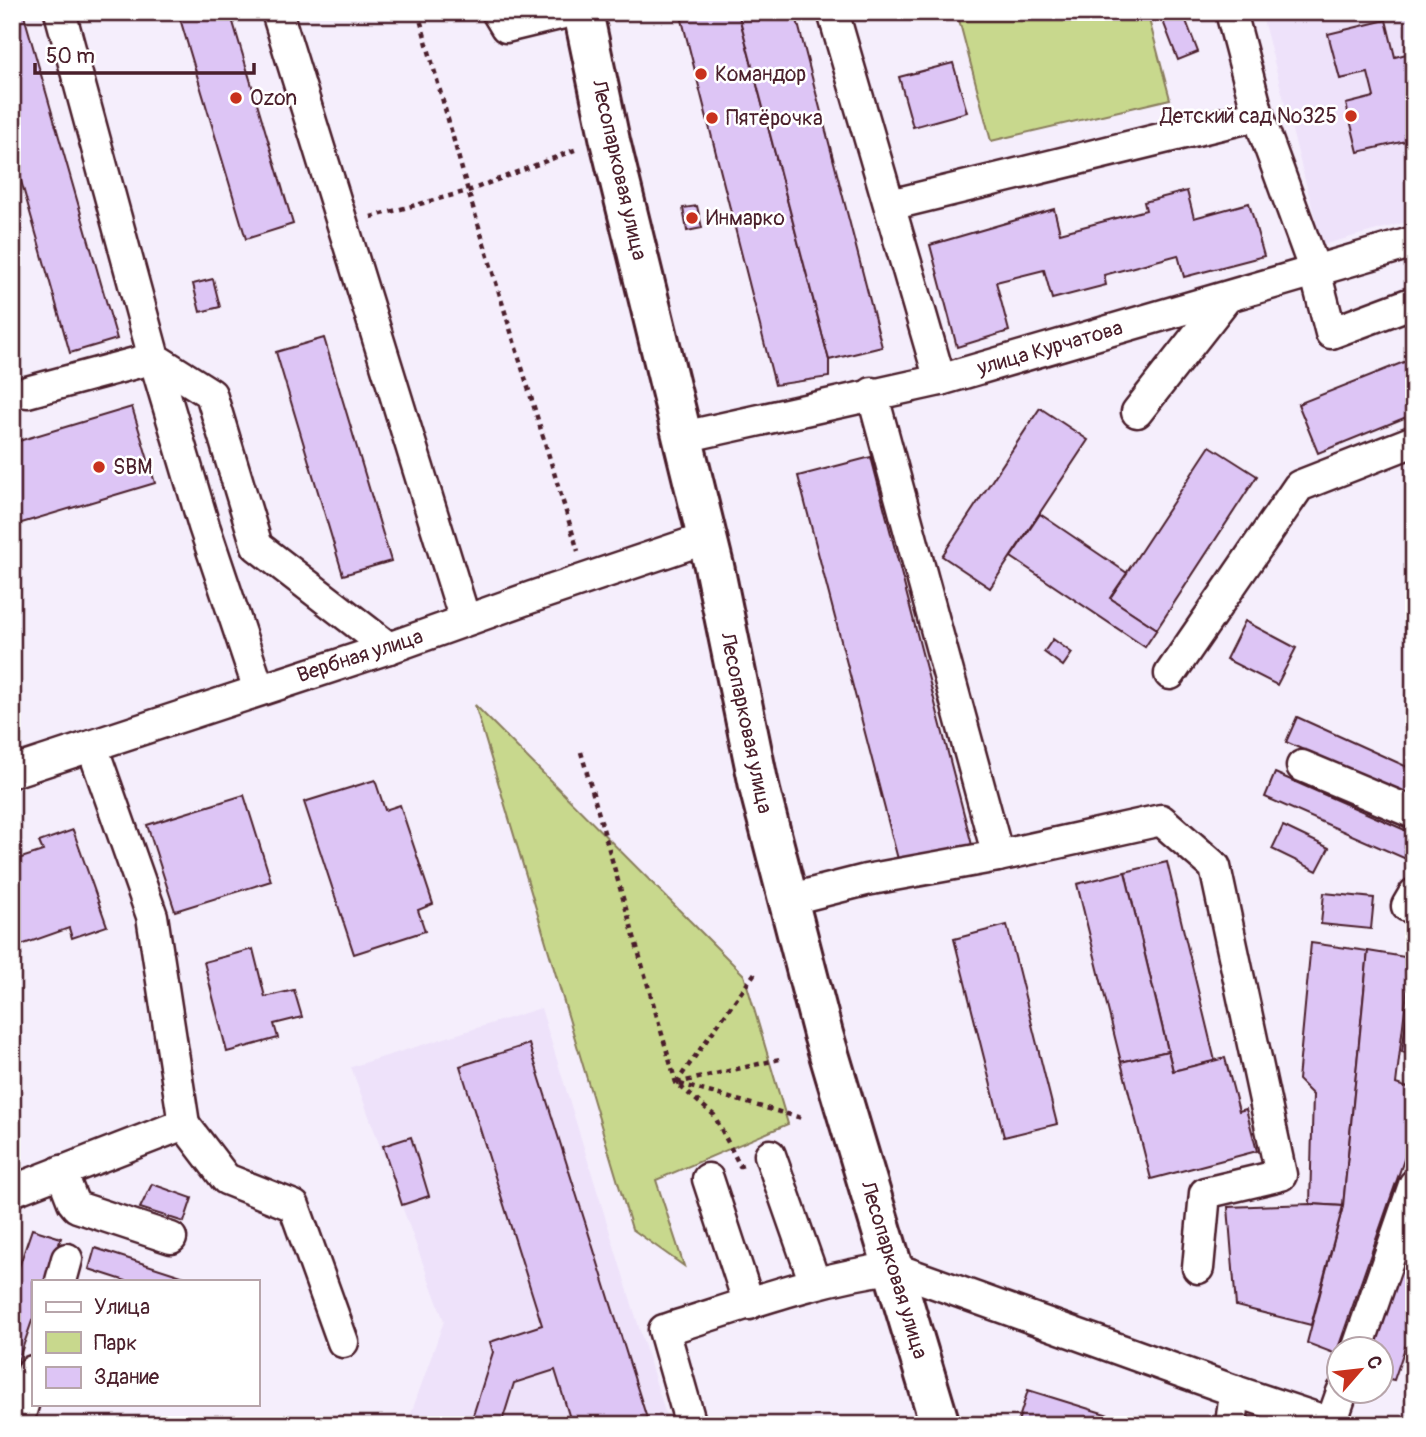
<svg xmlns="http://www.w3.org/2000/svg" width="1426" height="1437" viewBox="0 0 1426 1437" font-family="Pangolin,sans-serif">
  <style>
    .built { fill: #eee2fa }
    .green { fill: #c8d88d; stroke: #897c5c; stroke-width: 2 }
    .building { fill: #ddc5f5; stroke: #4a1f2b; stroke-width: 2 }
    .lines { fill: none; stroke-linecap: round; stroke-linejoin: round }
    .minor-casing { stroke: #4a1f2b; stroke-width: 35 }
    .major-casing { stroke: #4a1f2b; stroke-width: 44 }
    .path { stroke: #4a1f2b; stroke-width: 4.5; stroke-dasharray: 5 5; stroke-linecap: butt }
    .minor { stroke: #fff; stroke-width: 30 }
    .major { stroke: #fff; stroke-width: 38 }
    .poi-dot { fill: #c8321e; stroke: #fff; stroke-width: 2.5 }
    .labels { text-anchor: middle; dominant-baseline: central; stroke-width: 5; stroke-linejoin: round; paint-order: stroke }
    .poi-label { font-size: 21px; fill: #4a1f2b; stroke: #fff; text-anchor: start }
    .street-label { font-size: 21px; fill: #4a1f2b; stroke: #fff }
  </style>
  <rect width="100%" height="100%" fill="#f5eefc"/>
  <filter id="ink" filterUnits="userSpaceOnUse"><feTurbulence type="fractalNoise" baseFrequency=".0143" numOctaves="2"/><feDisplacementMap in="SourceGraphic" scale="14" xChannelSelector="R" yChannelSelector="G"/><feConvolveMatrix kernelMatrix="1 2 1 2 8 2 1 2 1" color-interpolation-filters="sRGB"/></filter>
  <g filter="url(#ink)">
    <g class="built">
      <polygon points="1261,12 1414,12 1414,220 1322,245"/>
      <polygon points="541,1008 669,1425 407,1425 444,1321 351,1067"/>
    </g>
    <g class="green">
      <polygon points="957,12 1147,12 1170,99 991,141"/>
      <polygon points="475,705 744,975 788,1124 656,1180 684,1266 632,1229"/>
    </g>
    <g class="building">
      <polygon points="12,12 23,12 117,339 70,353 12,149"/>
      <polygon points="178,12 230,12 293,224 246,239"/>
      <polygon points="680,12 738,12 829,360 829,377 775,385"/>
      <polygon points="738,12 795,12 882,347 829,360"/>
      <polygon points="1183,13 1198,52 1178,60 1163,21"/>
      <polygon points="1386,20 1395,57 1414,52 1414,102 1407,104 1414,139 1358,152 1346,104 1374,97 1368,73 1340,79 1328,34"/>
      <polygon points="953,63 967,112 913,127 899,77"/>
      <polygon points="1187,191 1194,218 1249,203 1264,256 1184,277 1178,255 1104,275 1106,285 1052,299 1044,270 996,282 1009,331 957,347 930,245 1054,209 1060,233 1146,210 1144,202"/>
      <polygon points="697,206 702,228 687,231 683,208"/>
      <polygon points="213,279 220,307 200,312 193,284"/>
      <polygon points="324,338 391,561 343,575 276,352"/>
      <polygon points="1414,358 1414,414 1318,453 1298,404"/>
      <polygon points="132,407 155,483 15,525 12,515 12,443"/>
      <polygon points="1040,408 1088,440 990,588 942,556"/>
      <polygon points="1210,446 1257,476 1157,629 1110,598"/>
      <polygon points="871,457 972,845 899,863 798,476"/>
      <polygon points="1040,514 1127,573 1110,598 1157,629 1145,647 1011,557"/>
      <polygon points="1245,621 1296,648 1277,685 1226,659"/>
      <polygon points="1053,639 1072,653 1063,666 1044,652"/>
      <polygon points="1297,717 1414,770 1414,800 1286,742"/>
      <polygon points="1275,773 1414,834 1413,862 1265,797"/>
      <polygon points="375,780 385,810 400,805 433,904 418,910 425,931 354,954 304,802"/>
      <polygon points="244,795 271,881 175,911 147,825"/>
      <polygon points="1283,826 1329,848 1317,871 1272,849"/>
      <polygon points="73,830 107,926 72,938 69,928 18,946 21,955 12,958 12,861 43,851 39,842"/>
      <polygon points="1167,862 1215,1061 1173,1071 1125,872"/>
      <polygon points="1125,872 1168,1051 1121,1062 1077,884"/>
      <polygon points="1324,893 1374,898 1371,929 1321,924"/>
      <polygon points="1007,925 1057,1124 1004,1137 954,939"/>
      <polygon points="1414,941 1414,996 1406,994"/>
      <polygon points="1311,943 1368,951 1343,1206 1310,1204 1313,1095 1298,1080"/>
      <polygon points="253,949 265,997 294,990 302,1017 274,1024 278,1038 227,1052 204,962"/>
      <polygon points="1368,951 1411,958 1396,1084 1414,1090 1414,1131 1336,1354 1307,1343 1343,1206"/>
      <polygon points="1409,999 1414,999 1414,1055 1402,1052"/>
      <polygon points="529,1044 649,1425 572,1425 555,1370 514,1383 501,1425 470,1425 493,1352 490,1342 542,1325 460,1066"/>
      <polygon points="1168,1051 1173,1071 1225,1058 1239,1111 1246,1109 1257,1151 1151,1179 1121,1062"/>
      <polygon points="411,1137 429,1196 402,1205 383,1146"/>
      <polygon points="152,1184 192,1198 184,1222 140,1208"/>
      <polygon points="1310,1204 1343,1206 1311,1325 1236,1306 1228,1207"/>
      <polygon points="32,1229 61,1238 46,1281 33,1281 33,1318 12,1378 12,1287"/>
      <polygon points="1414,1231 1414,1321 1394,1380 1380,1377 1380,1350 1373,1350"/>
      <polygon points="95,1248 197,1281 126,1281 89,1269"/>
      <polygon points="1028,1390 1141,1425 1017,1425"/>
    </g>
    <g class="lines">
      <defs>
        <g id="minor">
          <polyline points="60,12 154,358 211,394 257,546 389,648"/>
          <polyline points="277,12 465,620"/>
          <polyline points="497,12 506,27 568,12"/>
          <polyline points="833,12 940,380"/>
          <polyline points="1231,12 1258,115 1315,271 1331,333 1414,302"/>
          <polyline points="890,205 1258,115"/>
          <polyline points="27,392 154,358 204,526 259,690"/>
          <polyline points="872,393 998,856 1161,820 1215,867 1281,1175 1205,1193 1198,1268"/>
          <polyline points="1137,412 1227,297"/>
          <polyline points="683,437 940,380 1414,242"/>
          <polyline points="1170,674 1299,486 1414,441"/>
          <polyline points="1302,766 1414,813"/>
          <polyline points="12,772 389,648 532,597 707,538"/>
          <polyline points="787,900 866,880 998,856"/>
          <polyline points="1407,906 1414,894"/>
          <polyline points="184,1124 226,1179 294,1206 343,1342"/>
          <polyline points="770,1155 815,1283"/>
          <polyline points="61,1171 73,1202 77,1207 171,1238"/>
          <polyline points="708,1179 749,1304"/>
          <polyline points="12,1191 184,1124 152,916 92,746"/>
          <polyline points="61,1281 67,1259"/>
          <polyline points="1357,1350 1414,1185"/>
          <polyline points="1331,1423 1342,1392"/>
          <polyline points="17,1425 33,1371"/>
          <path d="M691,1425L664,1330C739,1307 815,1278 893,1268L1235,1391L1337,1425"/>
          <polyline points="1231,1425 1235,1391"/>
        </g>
        <polyline id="major" points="583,12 610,141 714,566 760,791 823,1034 940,1425"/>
      </defs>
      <use href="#minor" class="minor-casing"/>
      <use href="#major" class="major-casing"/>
      <g class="path">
        <polyline points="418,12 468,191 578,551"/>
        <polyline points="371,217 468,191 577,149"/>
        <polyline points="581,752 676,1083 714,1115 740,1166 743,1165"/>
        <polyline points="676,1083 757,970"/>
        <polyline points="677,1083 780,1059"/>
        <polyline points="680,1084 805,1119"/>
      </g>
      <use href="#minor" class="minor"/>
      <use href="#major" class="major"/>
    </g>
  </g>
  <g class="poi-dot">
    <circle cx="701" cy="74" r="7"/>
    <circle cx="236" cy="98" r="7"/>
    <circle cx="1351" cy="116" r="7"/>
    <circle cx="712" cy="118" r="7"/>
    <circle cx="692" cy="218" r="7"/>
    <circle cx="99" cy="467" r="7"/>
  </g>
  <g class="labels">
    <g class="poi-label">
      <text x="715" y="74">Командор</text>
      <text x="250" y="98">Ozon</text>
      <text x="1337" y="116" text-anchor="end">Детский сад №325</text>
      <text x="726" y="118">Пятёрочка</text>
      <text x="706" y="218">Инмарко</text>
      <text x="113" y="467">SBM</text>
    </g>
    <g class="street-label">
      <text transform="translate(619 170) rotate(77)">Лесопарковая улица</text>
      <text transform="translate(1050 348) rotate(-16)">улица Курчатова</text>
      <text transform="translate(360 656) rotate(-18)">Вербная улица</text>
      <text transform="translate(746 723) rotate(78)">Лесопарковая улица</text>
      <text transform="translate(894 1270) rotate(73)">Лесопарковая улица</text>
    </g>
  </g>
  <rect width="1426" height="1437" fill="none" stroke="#fff" stroke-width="42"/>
  <rect x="21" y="21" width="1384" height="1395" fill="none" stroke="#4a1f2b" stroke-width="2.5" filter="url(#ink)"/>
  <rect x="32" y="1280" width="228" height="126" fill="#ffffff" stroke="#b7a5aa" stroke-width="2"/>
  <rect x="46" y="1302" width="35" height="10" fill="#ffffff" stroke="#b7a5aa" stroke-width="2"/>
  <text x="94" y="1314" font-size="21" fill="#4a1f2b">Улица</text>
  <rect x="46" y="1332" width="35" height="21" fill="#c8d88d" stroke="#b7a5aa" stroke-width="2"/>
  <text x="94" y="1350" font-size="21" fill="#4a1f2b">Парк</text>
  <rect x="46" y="1367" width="35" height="21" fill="#ddc5f5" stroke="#b7a5aa" stroke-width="2"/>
  <text x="94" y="1384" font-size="21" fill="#4a1f2b">Здание</text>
  <g transform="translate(1360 1370) rotate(62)"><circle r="33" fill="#ffffff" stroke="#b7a5aa" stroke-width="2"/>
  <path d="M0-5L12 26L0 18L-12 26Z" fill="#c8321e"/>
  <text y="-10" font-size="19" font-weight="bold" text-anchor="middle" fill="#4a1f2b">С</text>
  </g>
  <path d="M35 63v10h219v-10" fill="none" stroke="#4a1f2b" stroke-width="3.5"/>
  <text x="46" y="63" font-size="21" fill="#4a1f2b" stroke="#ffffff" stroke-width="5" paint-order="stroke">50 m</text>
</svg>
